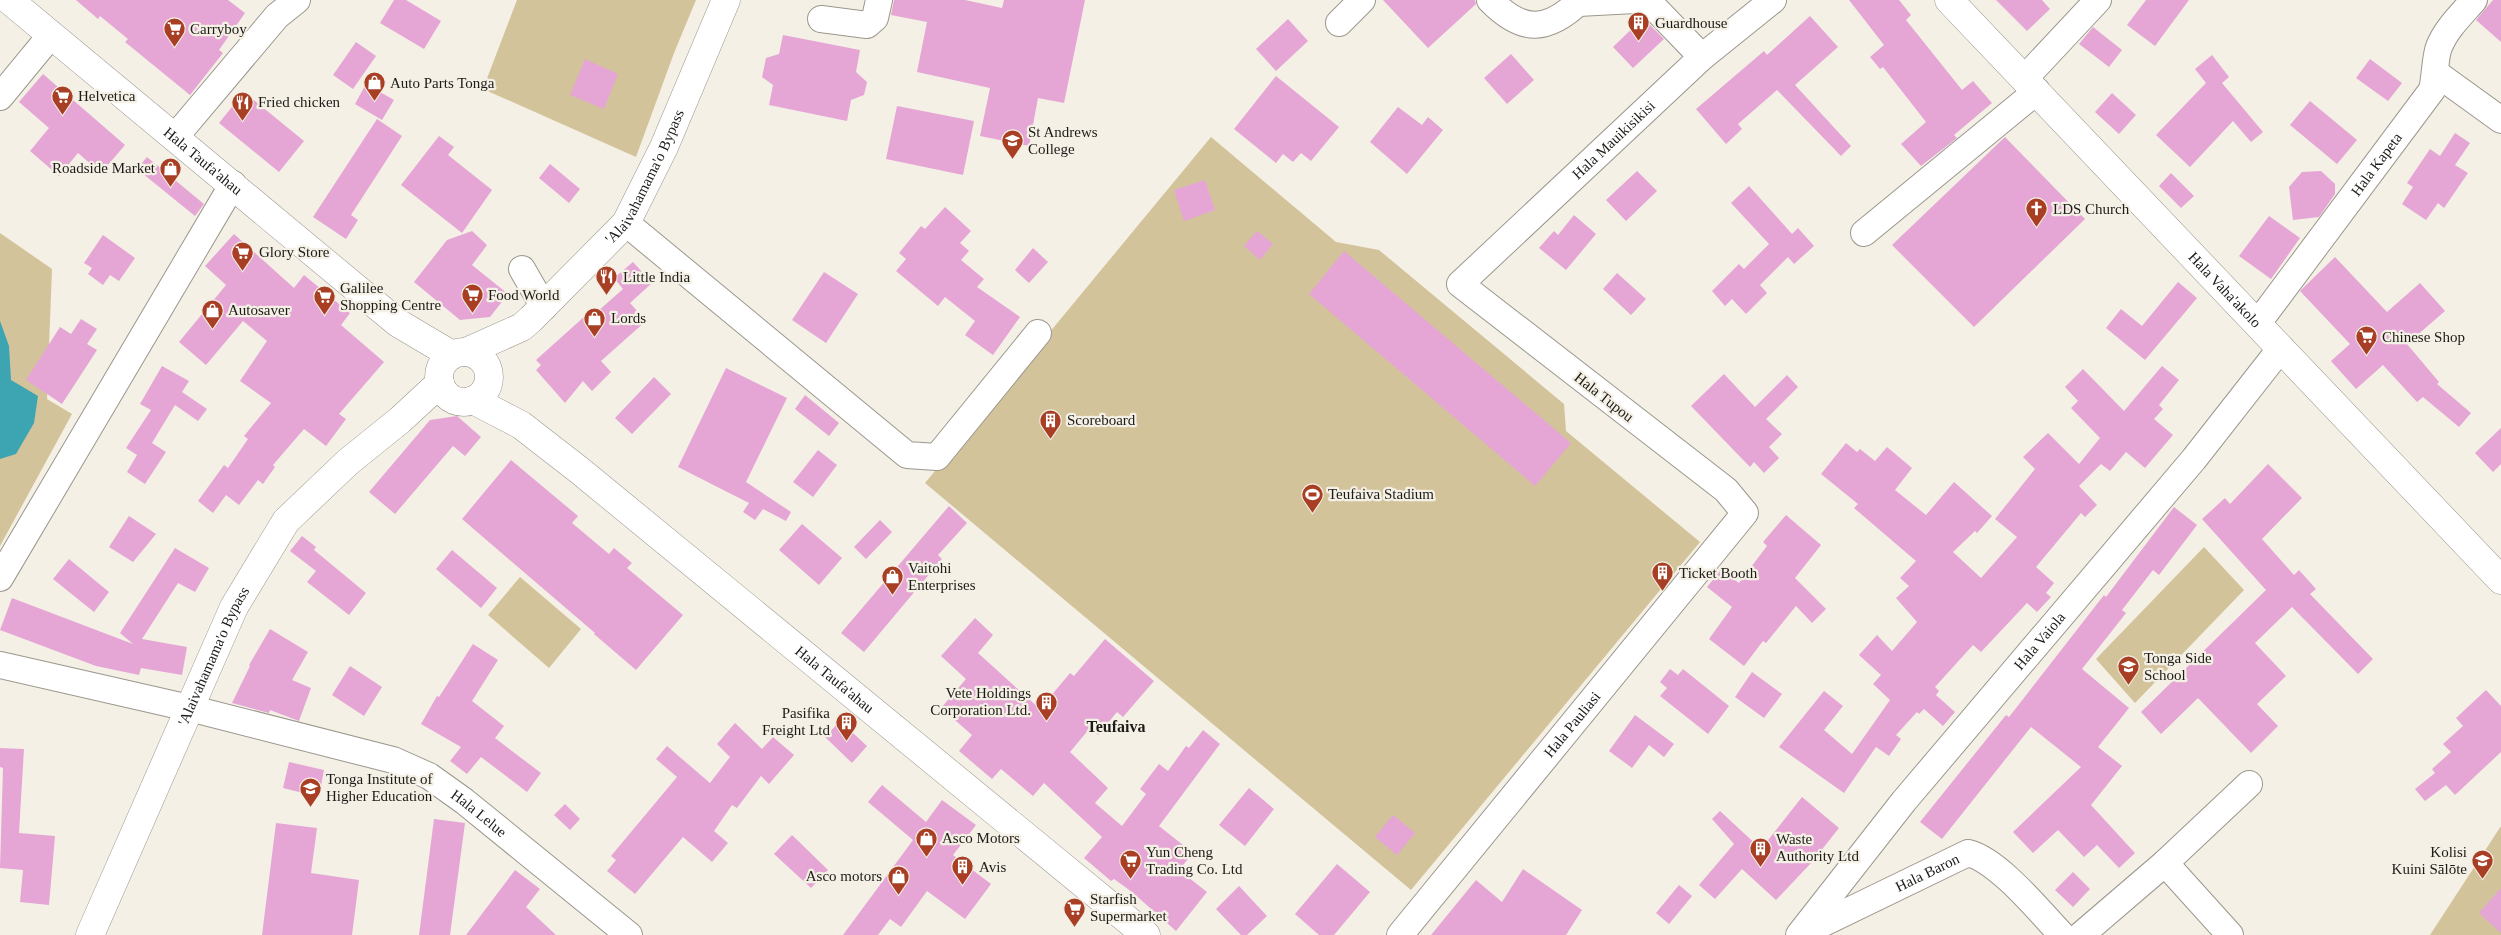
<svg xmlns="http://www.w3.org/2000/svg" width="2501" height="935" viewBox="0 0 2501 935" font-family="'Times New Roman',serif">
  <style>
    .green { fill: #d3c39a }
    .water { fill: #3ca5b1 }
    .building { fill: #e5a6d6 }
    .lines { fill: none; stroke-linecap: round; stroke-linejoin: round }
    .minor-casing { stroke: #9b978d; stroke-width: 28 }
    .major-casing { stroke: #9b978d; stroke-width: 29 }
    .minor { stroke: #fff; stroke-width: 26 }
    .major { stroke: #fff; stroke-width: 28 }
    .labels { text-anchor: middle; dominant-baseline: central; stroke-width: 4.5; stroke-linejoin: round; paint-order: stroke }
    .poi-label { font-size: 15px; fill: #1d1b18; stroke: #f4f0e5; text-anchor: start }
    .street-label { font-size: 15px; fill: #1d1b18; stroke: #f4f0e5 }
    .neighbourhood-label { font-size: 16px; font-weight: bold; fill: #1d1b18; stroke: #f4f0e5 }
  </style>
  <rect width="100%" height="100%" fill="#f4f0e5"/>
  <g class="green">
    <polygon points="517,0 696,0 674,53 636,157 483,89"/>
    <polygon points="1211,137 1336,242 1379,250 1564,404 1566,431 1700,542 1411,890 925,483"/>
    <polygon points="0,233 52,269 47,399 72,414 0,546"/>
    <polygon points="2204,547 2244,590 2135,703 2096,659"/>
    <polygon points="520,577 581,629 549,668 488,615"/>
    <polygon points="2501,826 2501,935 2430,935"/>
  </g>
  <polygon class="water" points="0,321 9,346 11,380 38,396 34,423 16,454 0,459"/>
  <g class="building">
    <polygon points="76,0 228,0 245,13 219,50 223,53 190,95 125,42 128,39 100,16 98,19"/>
    <polygon points="394,0 406,0 441,21 424,49 380,23"/>
    <polygon points="894,0 965,0 1002,8 1004,0 1085,0 1064,103 1038,98 1029,146 980,136 990,88 917,72 927,22 891,15"/>
    <polygon points="1383,0 1475,0 1476,4 1428,48"/>
    <polygon points="1849,0 1899,0 1911,15 1906,20 1962,90 1973,81 1992,103 1954,135 1957,138 1921,166 1901,144 1926,122 1883,67 1880,69 1870,57 1884,45"/>
    <polygon points="1996,0 2042,0 2050,9 2027,31"/>
    <polygon points="2146,0 2189,0 2155,46 2127,25"/>
    <polygon points="2493,0 2501,0 2501,42 2476,20"/>
    <polygon points="1810,16 1838,47 1795,85 1851,146 1841,156 1777,90 1738,124 1742,129 1726,144 1696,109 1764,51 1767,55"/>
    <polygon points="1643,18 1664,39 1633,68 1613,47"/>
    <polygon points="1288,19 1308,41 1276,71 1256,49"/>
    <polygon points="2093,27 2122,50 2109,67 2079,44"/>
    <polygon points="783,35 860,50 856,72 867,82 864,95 851,100 847,121 769,105 773,85 762,77 766,58 779,54"/>
    <polygon points="356,42 376,56 353,89 333,75"/>
    <polygon points="1511,54 1534,80 1507,104 1484,78"/>
    <polygon points="2212,55 2229,77 2222,83 2263,132 2251,142 2233,121 2190,167 2156,135 2206,83 2195,69"/>
    <polygon points="585,59 618,74 604,109 570,95"/>
    <polygon points="2370,59 2402,83 2388,101 2356,78"/>
    <polygon points="43,74 125,145 101,173 78,153 59,176 30,151 49,128 19,102"/>
    <polygon points="1276,76 1339,127 1311,161 1301,153 1293,162 1283,154 1276,163 1234,129"/>
    <polygon points="366,84 394,100 382,120 355,104"/>
    <polygon points="244,92 304,141 279,172 219,123"/>
    <polygon points="2112,93 2136,115 2119,134 2095,112"/>
    <polygon points="2310,101 2357,140 2337,164 2290,125"/>
    <polygon points="897,106 974,121 963,175 886,159"/>
    <polygon points="1398,107 1422,125 1428,117 1443,130 1407,174 1370,142"/>
    <polygon points="377,119 402,136 351,215 358,220 346,239 313,217"/>
    <polygon points="2455,133 2470,143 2455,165 2468,173 2444,208 2438,203 2426,220 2402,204 2413,187 2407,183 2430,149 2440,156"/>
    <polygon points="439,136 454,147 448,155 492,190 462,233 401,185"/>
    <polygon points="2005,137 2085,219 1974,327 1892,245"/>
    <polygon points="147,157 204,204 195,216 137,169"/>
    <polygon points="550,164 580,189 569,203 539,178"/>
    <polygon points="1637,171 1657,191 1626,221 1606,200"/>
    <polygon points="2321,171 2335,184 2335,194 2319,217 2293,220 2289,187 2302,172"/>
    <polygon points="2171,173 2194,196 2181,208 2159,186"/>
    <polygon points="1205,180 1215,210 1184,221 1174,190"/>
    <polygon points="1749,186 1792,234 1798,228 1814,246 1794,264 1788,257 1760,285 1767,293 1746,314 1732,299 1725,306 1712,291 1739,264 1744,269 1769,244 1731,203"/>
    <polygon points="945,207 971,231 960,243 969,251 961,260 984,279 977,287 1020,317 993,355 965,335 975,321 945,297 938,306 896,271 906,259 899,253 921,226 925,229"/>
    <polygon points="1574,215 1596,234 1566,270 1539,248 1554,231 1558,235"/>
    <polygon points="2269,216 2300,238 2271,279 2239,256"/>
    <polygon points="472,231 487,245 472,265 508,294 490,317 460,320 414,282 447,240"/>
    <polygon points="1257,231 1273,244 1260,260 1244,246"/>
    <polygon points="234,234 294,288 304,275 350,313 341,325 384,362 339,414 346,419 326,446 304,429 273,465 275,467 263,484 258,480 239,505 226,495 213,513 198,501 224,465 228,468 248,439 244,436 271,403 240,381 267,341 243,321 206,365 179,342 226,285 205,266"/>
    <polygon points="103,235 135,258 119,281 110,275 103,285 88,274 92,268 84,263"/>
    <polygon points="1033,248 1048,262 1029,283 1015,270"/>
    <polygon points="1344,251 1571,443 1535,486 1309,294"/>
    <polygon points="2335,257 2387,312 2420,283 2445,311 2407,344 2439,382 2437,384 2471,413 2459,427 2423,397 2417,402 2383,365 2356,389 2331,361 2350,344 2300,291"/>
    <polygon points="633,262 652,283 630,303 646,321 601,361 611,372 592,391 583,381 565,403 536,370 541,365 536,360 585,316 589,319 623,289 614,278"/>
    <polygon points="824,272 858,294 826,343 792,320"/>
    <polygon points="1617,273 1646,299 1631,315 1603,289"/>
    <polygon points="2178,282 2197,298 2145,360 2106,328 2121,309 2142,326"/>
    <polygon points="81,319 97,329 87,344 97,350 62,404 26,380 60,327 71,334"/>
    <polygon points="162,366 189,381 182,392 207,409 198,421 175,405 152,443 166,452 145,484 127,472 137,455 126,448 151,410 140,404"/>
    <polygon points="2162,366 2179,380 2159,405 2163,409 2154,419 2173,435 2145,468 2126,452 2110,471 2101,464 2079,486 2097,505 2085,517 2081,513 2036,567 2054,583 2046,593 2051,597 2037,612 2027,603 1981,652 1973,645 1935,687 1939,691 1936,695 1955,712 1943,726 1924,709 1919,714 1917,712 1896,735 1901,739 1889,756 1876,747 1844,793 1779,747 1824,691 1843,706 1824,730 1852,754 1890,700 1873,684 1881,675 1859,655 1877,635 1892,651 1917,622 1896,598 1909,586 1900,578 1916,561 1854,508 1858,504 1821,474 1846,443 1857,452 1860,449 1875,461 1887,447 1912,468 1895,490 1926,515 1954,482 1992,516 1977,533 1975,531 1953,552 1981,578 2017,537 1995,519 2035,469 2023,457 2048,433 2079,464 2100,438 2071,408 2078,401 2065,387 2083,369 2124,411"/>
    <polygon points="726,368 787,398 746,482 791,512 786,521 763,509 755,520 743,512 749,503 678,467"/>
    <polygon points="1724,374 1755,407 1787,375 1798,387 1766,419 1782,434 1769,447 1779,458 1764,473 1754,462 1750,467 1691,406"/>
    <polygon points="654,377 671,394 632,434 615,418"/>
    <polygon points="805,395 839,423 829,436 795,409"/>
    <polygon points="457,416 481,437 465,456 453,446 395,514 369,492 430,420"/>
    <polygon points="2501,428 2501,464 2493,472 2475,453"/>
    <polygon points="818,450 837,465 813,497 793,482"/>
    <polygon points="511,460 578,516 572,523 609,554 614,548 632,563 627,568 683,615 636,670 594,634 595,633 462,519"/>
    <polygon points="2268,464 2302,498 2262,539 2294,575 2299,570 2316,589 2310,594 2373,659 2358,674 2292,607 2255,643 2286,676 2257,704 2278,726 2251,753 2198,698 2161,734 2141,712 2266,590 2202,519 2225,498 2230,504"/>
    <polygon points="949,506 967,523 938,555 942,559 864,652 841,633"/>
    <polygon points="2174,507 2197,525 2159,575 2153,570 2122,610 2126,613 2082,669 2129,708 2098,747 2122,766 2091,805 2135,853 2119,868 2097,845 2084,857 2058,830 2033,853 2013,832 2081,767 2031,727 1942,839 1920,822 2006,715 2009,717 2104,595 2106,597"/>
    <polygon points="1786,515 1821,545 1795,578 1826,609 1812,623 1796,606 1766,643 1763,641 1744,666 1709,639 1732,607 1707,587 1721,570 1739,583 1767,546 1763,542"/>
    <polygon points="129,516 156,534 133,562 109,547"/>
    <polygon points="880,520 892,532 866,559 854,547"/>
    <polygon points="802,524 842,558 819,585 779,550"/>
    <polygon points="302,536 316,547 314,550 366,593 349,615 307,582 316,571 290,551"/>
    <polygon points="175,548 209,568 195,592 178,583 142,639 187,647 182,675 141,668 139,675 96,666 0,630 12,598 133,644 120,633"/>
    <polygon points="452,550 497,588 481,608 436,569"/>
    <polygon points="69,559 109,592 94,612 53,579"/>
    <polygon points="975,618 993,635 978,653 1040,709 1070,673 1074,676 1105,639 1154,681 1123,717 1117,712 1098,735 1090,728 1070,752 1108,788 1095,803 1122,826 1146,794 1140,789 1159,764 1168,771 1186,746 1189,748 1203,730 1220,744 1159,826 1193,853 1179,870 1207,892 1176,931 1132,892 1114,879 1111,881 1084,858 1102,837 1044,783 1033,796 1001,769 992,779 959,751 972,735 941,708 966,679 941,656"/>
    <polygon points="270,629 308,652 292,680 311,688 299,721 270,710 269,713 232,703 250,666 249,665"/>
    <polygon points="473,644 498,660 472,701 504,726 495,738 541,773 527,792 481,757 467,774 450,761 461,747 421,724 437,696 439,697"/>
    <polygon points="350,666 382,687 364,716 332,695"/>
    <polygon points="1670,669 1678,675 1683,669 1729,706 1708,734 1660,696 1667,688 1660,682"/>
    <polygon points="1752,672 1782,694 1764,718 1735,697"/>
    <polygon points="2486,690 2501,706 2501,752 2455,795 2446,785 2425,801 2415,789 2435,773 2432,769 2451,752 2443,744 2463,726 2456,718"/>
    <polygon points="1635,715 1674,744 1664,757 1649,745 1632,768 1609,751"/>
    <polygon points="840,721 867,746 852,763 825,737"/>
    <polygon points="735,723 762,749 773,737 794,755 769,784 761,776 737,808 732,805 714,831 728,843 712,862 683,837 635,894 607,871 616,860 611,856 677,777 656,759 667,746 710,783 730,757 717,744"/>
    <polygon points="0,748 24,749 19,833 55,836 49,905 20,902 23,870 0,868 3,768 0,767"/>
    <polygon points="289,762 324,770 319,797 283,788"/>
    <polygon points="882,785 926,822 942,800 976,825 953,855 991,884 965,919 927,891 901,927 890,919 878,935 843,935 913,840 868,802"/>
    <polygon points="1249,788 1274,809 1245,846 1219,825"/>
    <polygon points="1802,797 1839,828 1812,862 1776,900 1742,869 1715,899 1699,885 1734,844 1712,819 1720,811 1761,849"/>
    <polygon points="565,804 580,819 570,830 554,815"/>
    <polygon points="1393,815 1415,833 1397,855 1375,837"/>
    <polygon points="434,819 465,823 450,935 419,935"/>
    <polygon points="276,823 317,828 311,873 359,880 352,935 262,935"/>
    <polygon points="792,835 828,870 811,888 774,854"/>
    <polygon points="1337,864 1370,892 1334,935 1319,935 1295,914"/>
    <polygon points="1523,869 1582,910 1566,935 1431,935 1476,880 1502,902"/>
    <polygon points="515,870 540,889 526,907 556,935 466,935"/>
    <polygon points="2073,872 2090,889 2073,907 2055,890"/>
    <polygon points="1679,885 1692,896 1669,924 1656,913"/>
    <polygon points="1239,886 1267,916 1247,935 1241,935 1216,909"/>
    <polygon points="2501,888 2501,933 2479,913"/>
  </g>
  <g class="lines">
    <defs>
      <g id="minor">
        <path d="M1490,0C1523,34 1548,32 1581,0"/>
        <polyline points="1647,0 1702,57"/>
        <polyline points="1578,3 1635,0"/>
        <polyline points="821,19 867,25 875,18 879,0"/>
        <polyline points="1339,23 1362,0"/>
        <polyline points="2436,73 2501,120"/>
        <polyline points="2025,78 2098,0"/>
        <polyline points="0,97 51,35"/>
        <polyline points="175,137 277,16 297,0"/>
        <polyline points="626,223 907,455 937,457 1038,333"/>
        <polyline points="1864,233 2037,91"/>
        <polyline points="522,269 544,307"/>
        <path id="s1" d="M2258,323L2432,90C2435,78 2435,57 2439,47C2446,29 2461,15 2474,0"/>
        <polyline points="0,578 233,184"/>
        <path id="s2" d="M0,665L189,708L393,760L429,776L464,801L629,935"/>
        <polyline points="2165,863 2230,935"/>
        <path id="s3" d="M1805,932L1968,853C1998,860 2040,912 2062,935"/>
        <path id="s4" d="M1400,935L1745,513L1726,490L1460,284L1702,57L1773,0"/>
        <path id="s5" d="M1799,935L1904,801L2194,459L2281,348"/>
        <polyline points="2081,935 2165,863 2249,784"/>
      </g>
      <g id="major">
        <path id="s6" d="M9,0L398,323L452,355"/>
        <path id="s7" d="M1949,0L2501,580"/>
        <path id="s8" d="M466,352L522,327L531,319L626,223L664,147L726,0"/>
        <circle cx="464" cy="377" r="25"/>
        <path id="s9" d="M473,400L521,425L579,470L1146,935"/>
        <path id="s10" d="M90,935L234,607L286,521L348,462L400,420L440,383"/>
      </g>
    </defs>
    <use href="#minor" class="minor-casing"/>
    <use href="#major" class="major-casing"/>
    <use href="#minor" class="minor"/>
    <use href="#major" class="major"/>
  </g>
  <defs>
    <symbol id="building-pin" viewBox="-11 -11 22 30"><path d="M0 17L-7.5 6A9.5 9.5 0 1 1 7.5 6Z" fill="#a83f24" stroke="#f4f0e5"/><path d="M-4-6H4V6H1V3H-1V6H-4ZM-2.5-4.3h1.7v1.8h-1.7ZM.8-4.3h1.7v1.8H.8ZM-2.5-1h1.7V.8h-1.7ZM.8-1h1.7V.8H.8Z" fill="#fff"/></symbol>
    <symbol id="supermarket-pin" viewBox="-11 -11 22 30"><path d="M0 17L-7.5 6A9.5 9.5 0 1 1 7.5 6Z" fill="#a83f24" stroke="#f4f0e5"/><path d="M-6-5.5h2.5l.6 2H6L4.5 2H-2.5L-4.4-4H-6ZM-1.5 3.2a1.3 1.3 0 1 0 .1 0ZM3 3.2a1.3 1.3 0 1 0 .1 0Z" fill="#fff"/></symbol>
    <symbol id="shop-pin" viewBox="-11 -11 22 30"><path d="M0 17L-7.5 6A9.5 9.5 0 1 1 7.5 6Z" fill="#a83f24" stroke="#f4f0e5"/><path d="M-5-2.5h2.3a2.7 3.5 0 0 1 5.4 0H5L5.5 6h-11ZM-1.5-2.5h3a1.5 2.3 0 0 0-3 0Z" fill="#fff"/></symbol>
    <symbol id="restaurant-pin" viewBox="-11 -11 22 30"><path d="M0 17L-7.5 6A9.5 9.5 0 1 1 7.5 6Z" fill="#a83f24" stroke="#f4f0e5"/><path d="M-5-6h1v4h1v-4h1v4h1v-4h1v5L-1.5 .5V6h-2V.5L-5-1ZM5-6V6H3V1.5H1.5Q1.5-4 5-6Z" fill="#fff"/></symbol>
    <symbol id="school-pin" viewBox="-11 -11 22 30"><path d="M0 17L-7.5 6A9.5 9.5 0 1 1 7.5 6Z" fill="#a83f24" stroke="#f4f0e5"/><path d="M0-5L7-2L0 1L-7-2ZM-4 1L0 2.5L4 1V4Q0 6-4 4Z" fill="#fff"/></symbol>
    <symbol id="church-pin" viewBox="-11 -11 22 30"><path d="M0 17L-7.5 6A9.5 9.5 0 1 1 7.5 6Z" fill="#a83f24" stroke="#f4f0e5"/><path d="M-1.2-6h2.4v3.5h3.3v2.4h-3.3V6h-2.4V-.1h-3.3v-2.4h3.3Z" fill="#fff"/></symbol>
    <symbol id="stadium-pin" viewBox="-11 -11 22 30"><path d="M0 17L-7.5 6A9.5 9.5 0 1 1 7.5 6Z" fill="#a83f24" stroke="#f4f0e5"/><path d="M0-5a6.5 5 0 1 0 0 10a6.5 5 0 1 0 0-10ZM-3.5-1.8h7v3.6h-7Z" fill="#fff"/></symbol>
  </defs>
  <g fill-rule="evenodd">
    <use href="#building-pin" x="1626" y="10" width="25" height="34"/>
    <use href="#supermarket-pin" x="162" y="16" width="25" height="34"/>
    <use href="#shop-pin" x="362" y="70" width="25" height="34"/>
    <use href="#supermarket-pin" x="50" y="84" width="25" height="34"/>
    <use href="#restaurant-pin" x="230" y="90" width="25" height="34"/>
    <use href="#school-pin" x="1000" y="128" width="25" height="34"/>
    <use href="#shop-pin" x="158" y="156" width="25" height="34"/>
    <use href="#church-pin" x="2024" y="196" width="25" height="34"/>
    <use href="#supermarket-pin" x="230" y="240" width="25" height="34"/>
    <use href="#restaurant-pin" x="594" y="264" width="25" height="34"/>
    <use href="#supermarket-pin" x="460" y="282" width="25" height="34"/>
    <use href="#supermarket-pin" x="312" y="284" width="25" height="34"/>
    <use href="#shop-pin" x="200" y="298" width="25" height="34"/>
    <use href="#shop-pin" x="582" y="306" width="25" height="34"/>
    <use href="#supermarket-pin" x="2354" y="324" width="25" height="34"/>
    <use href="#building-pin" x="1038" y="408" width="25" height="34"/>
    <use href="#stadium-pin" x="1300" y="482" width="25" height="34"/>
    <use href="#building-pin" x="1650" y="560" width="25" height="34"/>
    <use href="#shop-pin" x="880" y="564" width="25" height="34"/>
    <use href="#school-pin" x="2116" y="654" width="25" height="34"/>
    <use href="#building-pin" x="1034" y="690" width="25" height="34"/>
    <use href="#building-pin" x="834" y="710" width="25" height="34"/>
    <use href="#school-pin" x="298" y="776" width="25" height="34"/>
    <use href="#shop-pin" x="914" y="826" width="25" height="34"/>
    <use href="#building-pin" x="1748" y="836" width="25" height="34"/>
    <use href="#supermarket-pin" x="1118" y="848" width="25" height="34"/>
    <use href="#school-pin" x="2470" y="848" width="25" height="34"/>
    <use href="#building-pin" x="950" y="854" width="25" height="34"/>
    <use href="#shop-pin" x="886" y="864" width="25" height="34"/>
    <use href="#supermarket-pin" x="1062" y="896" width="25" height="34"/>
  </g>
  <g class="labels">
    <g class="poi-label">
      <text x="1655" y="23">Guardhouse</text>
      <text x="190" y="29">Carryboy</text>
      <text x="390" y="83">Auto Parts Tonga</text>
      <text x="78" y="96">Helvetica</text>
      <text x="258" y="102">Fried chicken</text>
      <text x="1028" y="132">St Andrews<tspan x="1028" dy="17">College</tspan></text>
      <text x="155" y="168" text-anchor="end">Roadside Market</text>
      <text x="2053" y="209">LDS Church</text>
      <text x="259" y="252">Glory Store</text>
      <text x="623" y="277">Little India</text>
      <text x="340" y="288">Galilee<tspan x="340" dy="17">Shopping Centre</tspan></text>
      <text x="488" y="295">Food World</text>
      <text x="228" y="310">Autosaver</text>
      <text x="611" y="318">Lords</text>
      <text x="2382" y="337">Chinese Shop</text>
      <text x="1067" y="420">Scoreboard</text>
      <text x="1328" y="494">Teufaiva Stadium</text>
      <text x="908" y="568">Vaitohi<tspan x="908" dy="17">Enterprises</tspan></text>
      <text x="1679" y="573">Ticket Booth</text>
      <text x="2144" y="658">Tonga Side<tspan x="2144" dy="17">School</tspan></text>
      <text x="1031" y="693" text-anchor="end">Vete Holdings<tspan x="1031" dy="17">Corporation Ltd.</tspan></text>
      <text x="830" y="713" text-anchor="end">Pasifika<tspan x="830" dy="17">Freight Ltd</tspan></text>
      <text x="326" y="779">Tonga Institute of<tspan x="326" dy="17">Higher Education</tspan></text>
      <text x="942" y="838">Asco Motors</text>
      <text x="1776" y="839">Waste<tspan x="1776" dy="17">Authority Ltd</tspan></text>
      <text x="1146" y="852">Yun Cheng<tspan x="1146" dy="17">Trading Co. Ltd</tspan></text>
      <text x="2467" y="852" text-anchor="end">Kolisi<tspan x="2467" dy="17">Kuini Sālōte</tspan></text>
      <text x="979" y="867">Avis</text>
      <text x="882" y="876" text-anchor="end">Asco motors</text>
      <text x="1090" y="899">Starfish<tspan x="1090" dy="17">Supermarket</tspan></text>
    </g>
    <g class="street-label">
      <text stroke="none"><textPath href="#s4" startOffset="1122">Hala Mauikisikisi</textPath></text>
      <text stroke="none"><textPath href="#s6" startOffset="252">Hala Taufa'ahau</textPath></text>
      <text stroke="none"><textPath href="#s1" startOffset="198">Hala Kapeta</textPath></text>
      <text stroke="none"><textPath href="#s8" startOffset="258">'Alaivahamama'o Bypass</textPath></text>
      <text stroke="none"><textPath href="#s7" startOffset="400">Hala Vaha'akolo</textPath></text>
      <text transform="translate(1604 397) rotate(38)">Hala Tupou</text>
      <text stroke="none"><textPath href="#s5" startOffset="380">Hala Vaiola</textPath></text>
      <text stroke="none"><textPath href="#s10" startOffset="305">'Alaivahamama'o Bypass</textPath></text>
      <text stroke="none"><textPath href="#s9" startOffset="458">Hala Taufa'ahau</textPath></text>
      <text stroke="none"><textPath href="#s4" startOffset="272">Hala Pauliasi</textPath></text>
      <text stroke="none"><textPath href="#s2" startOffset="506">Hala Lelue</textPath></text>
      <text stroke="none"><textPath href="#s3" startOffset="136">Hala Baron</textPath></text>
    </g>
    <g class="neighbourhood-label">
      <text x="1116" y="726">Teufaiva</text>
    </g>
  </g>
</svg>
